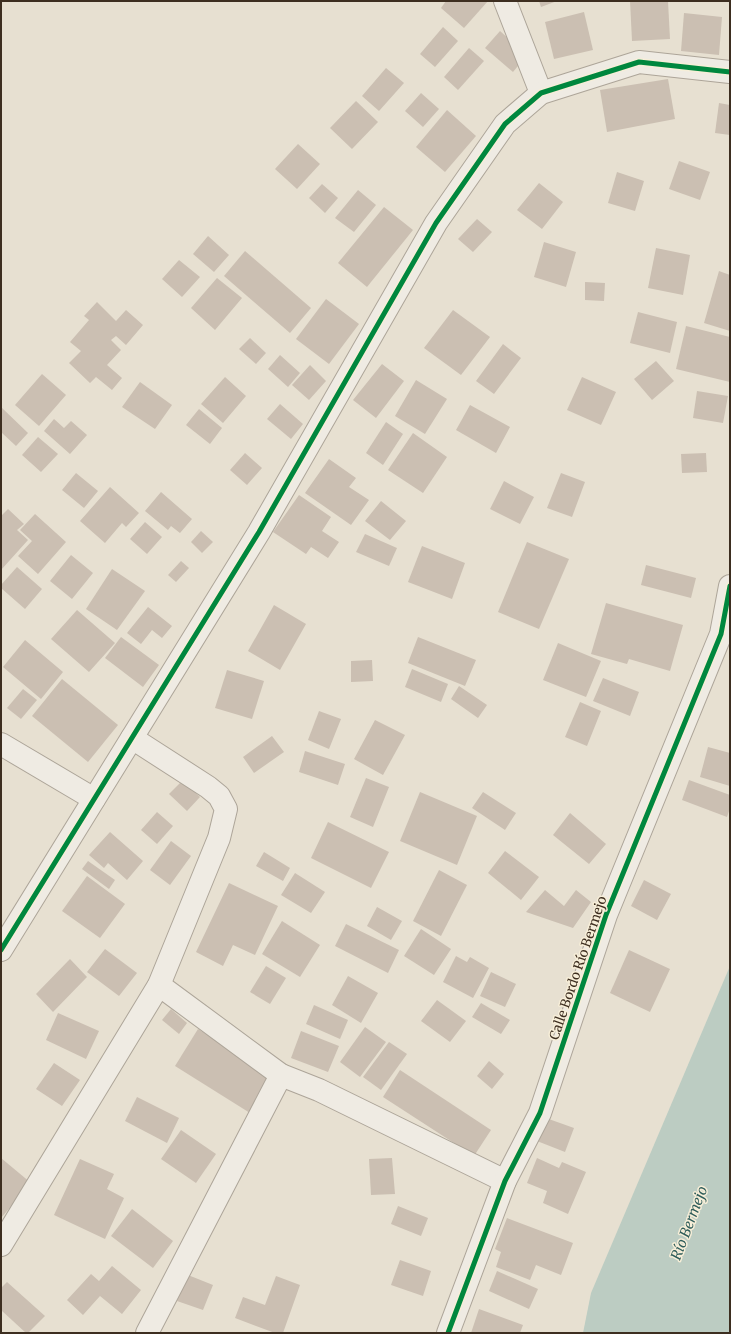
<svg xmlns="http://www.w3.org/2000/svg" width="731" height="1334" viewBox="0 0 731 1334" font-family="Merriweather,serif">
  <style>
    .water { fill: #bcccc2 }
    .building { fill: #cbbfb2 }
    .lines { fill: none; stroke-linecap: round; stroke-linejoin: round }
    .minor-casing { stroke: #ada599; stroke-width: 24 }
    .minor { stroke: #efebe3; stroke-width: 22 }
    .cycleway-casing { stroke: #f7eed8; stroke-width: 8 }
    .cycleway { stroke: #00873e; stroke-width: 5 }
    .labels { text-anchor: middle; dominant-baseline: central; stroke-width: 3; stroke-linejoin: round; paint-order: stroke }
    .street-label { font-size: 13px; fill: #3d2e20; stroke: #f7eed8 }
    .water-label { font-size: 14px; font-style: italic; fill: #2f5d5a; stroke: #f7eed8 }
  </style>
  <rect width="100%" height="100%" fill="#e7e0d1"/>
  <polygon class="water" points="730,966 730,1333 583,1333 591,1293"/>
  <g class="building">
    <polygon points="446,1 488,1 464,28 441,8"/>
    <polygon points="539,1 557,1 541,7"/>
    <polygon points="630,1 668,1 670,39 632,41"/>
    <polygon points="584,12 593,50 554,59 545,22"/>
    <polygon points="684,13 722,17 719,55 681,51"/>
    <polygon points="443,27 458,41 435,67 420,54"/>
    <polygon points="500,31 527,55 513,72 485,48"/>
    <polygon points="469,48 484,61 458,90 444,77"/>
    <polygon points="386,68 404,83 379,111 362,96"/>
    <polygon points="668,79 675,119 607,132 600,90"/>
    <polygon points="421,93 439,109 423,127 405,111"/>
    <polygon points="356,101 378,122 352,149 330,128"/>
    <polygon points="719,103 730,105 730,135 715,133"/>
    <polygon points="447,110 476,136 445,172 416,147"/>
    <polygon points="298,144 320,164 297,189 275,169"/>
    <polygon points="679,161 710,172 700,200 669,189"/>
    <polygon points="617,172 644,181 635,211 608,203"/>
    <polygon points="539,183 563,202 542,229 517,210"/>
    <polygon points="322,184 338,198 325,213 309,198"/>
    <polygon points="358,190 376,205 354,232 335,218"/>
    <polygon points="384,207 413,230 367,287 338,263"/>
    <polygon points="477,219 492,232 473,252 458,239"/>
    <polygon points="208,236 229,255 214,272 193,254"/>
    <polygon points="544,242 576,252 566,287 534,277"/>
    <polygon points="656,248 690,255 683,295 648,288"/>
    <polygon points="245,251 311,308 290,333 224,276"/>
    <polygon points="179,260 200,277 182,297 162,279"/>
    <polygon points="719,271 730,275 730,331 704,323"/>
    <polygon points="217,278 242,298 215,330 191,308"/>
    <polygon points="585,282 605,283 604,301 585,300"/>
    <polygon points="326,299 359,324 329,364 296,339"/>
    <polygon points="97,302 116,321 126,310 143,325 126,345 116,336 111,340 121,350 107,365 122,378 112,390 96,377 90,383 69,363 81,351 70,342 89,320 84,316"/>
    <polygon points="453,310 490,337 461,375 424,348"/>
    <polygon points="638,312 677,322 670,353 630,343"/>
    <polygon points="686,326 730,337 730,382 676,369"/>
    <polygon points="250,338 266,353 256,364 239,349"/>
    <polygon points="503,344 521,358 494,394 476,381"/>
    <polygon points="280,355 300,373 288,387 268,369"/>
    <polygon points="656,361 674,381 652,400 634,379"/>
    <polygon points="382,364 404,381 376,418 353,400"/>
    <polygon points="310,365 326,381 309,400 292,385"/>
    <polygon points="42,374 66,395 39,426 15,405"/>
    <polygon points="225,377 246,396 223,423 201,404"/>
    <polygon points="582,377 616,392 601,425 567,410"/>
    <polygon points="416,380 447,399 425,434 395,416"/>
    <polygon points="140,382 172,405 155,429 122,407"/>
    <polygon points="697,391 728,396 723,423 693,418"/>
    <polygon points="280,404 303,424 291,439 267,419"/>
    <polygon points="470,405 510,427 496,453 456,430"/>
    <polygon points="1,407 28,433 16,446 1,432"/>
    <polygon points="199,409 222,428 210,444 186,425"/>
    <polygon points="54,419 64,428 71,421 87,435 70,454 44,431"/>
    <polygon points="386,422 403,434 383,465 366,453"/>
    <polygon points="413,433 447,457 423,493 388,470"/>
    <polygon points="38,437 58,454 41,472 22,455"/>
    <polygon points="245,453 262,468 247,485 230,470"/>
    <polygon points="706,453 707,472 682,473 681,454"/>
    <polygon points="329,459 356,478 349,487 369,500 351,525 305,493"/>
    <polygon points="76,473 98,491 84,508 62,490"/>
    <polygon points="561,473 585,482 572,517 547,508"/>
    <polygon points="504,481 534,497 520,524 490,509"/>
    <polygon points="110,487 139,513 126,527 122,523 105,543 80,521"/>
    <polygon points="161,492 192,519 180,533 171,526 168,530 145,511"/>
    <polygon points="299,495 331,517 322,531 339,542 328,558 311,547 306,554 273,532"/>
    <polygon points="381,501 406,521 390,540 365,521"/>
    <polygon points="8,509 24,524 17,530 28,540 1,570 1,516"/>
    <polygon points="35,514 66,542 38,574 18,556 32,541 20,530"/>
    <polygon points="145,522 162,537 147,554 130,539"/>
    <polygon points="201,531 213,542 202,553 191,542"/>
    <polygon points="365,534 397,548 389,566 356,552"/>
    <polygon points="527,542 569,559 539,629 498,612"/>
    <polygon points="422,546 465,563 452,599 408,582"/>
    <polygon points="71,555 93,573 72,599 50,581"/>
    <polygon points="181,561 189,568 176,582 168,575"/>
    <polygon points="646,565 696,578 691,598 641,585"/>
    <polygon points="17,567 42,589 25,609 1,588 1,585"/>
    <polygon points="112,569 145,591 117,630 86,609"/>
    <polygon points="606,603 683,625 670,671 629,659 627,664 591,654"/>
    <polygon points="274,605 306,624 280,670 248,651"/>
    <polygon points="148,607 172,626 162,638 152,630 141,644 127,633"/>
    <polygon points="77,610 115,643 89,672 51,639"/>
    <polygon points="121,637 159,665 143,687 105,658"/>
    <polygon points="418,637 476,660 465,686 408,663"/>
    <polygon points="25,640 63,672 41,699 3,667"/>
    <polygon points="558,643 601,661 586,697 543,680"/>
    <polygon points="372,660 373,681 351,682 351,661"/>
    <polygon points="412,669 448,684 441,702 405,687"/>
    <polygon points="227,670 264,681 252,719 215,708"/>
    <polygon points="603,678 639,692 630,716 593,701"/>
    <polygon points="62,679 118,725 88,762 32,716"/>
    <polygon points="459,686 487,705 478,718 451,699"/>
    <polygon points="23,689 37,700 21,719 7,708"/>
    <polygon points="580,702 601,711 587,746 565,737"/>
    <polygon points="319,711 341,719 329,749 308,740"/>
    <polygon points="375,720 405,735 383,775 354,759"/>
    <polygon points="272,736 284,752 254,773 243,757"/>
    <polygon points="708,747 730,753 730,786 700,777"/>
    <polygon points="305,751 345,764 338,785 299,772"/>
    <polygon points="366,778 389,787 373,827 350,817"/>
    <polygon points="183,780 200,797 187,811 169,794"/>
    <polygon points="689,780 730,795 730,808 727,817 682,800"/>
    <polygon points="420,792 477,816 457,865 400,841"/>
    <polygon points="483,792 516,813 505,830 472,808"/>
    <polygon points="157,812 173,826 157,844 141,830"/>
    <polygon points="570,813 606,844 589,864 553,835"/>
    <polygon points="328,822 389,852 371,888 311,858"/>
    <polygon points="110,832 143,861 127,880 108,863 104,868 89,855"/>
    <polygon points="171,841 191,856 170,885 150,870"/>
    <polygon points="505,851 539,877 521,900 488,873"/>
    <polygon points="264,852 290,868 283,881 256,866"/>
    <polygon points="88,861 115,880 109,889 82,869"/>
    <polygon points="439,870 467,885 441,936 413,921"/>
    <polygon points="295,873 325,892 311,913 281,895"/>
    <polygon points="87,876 125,904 100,938 62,911"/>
    <polygon points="644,880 671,894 657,920 631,906"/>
    <polygon points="229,883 278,906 255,955 233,945 223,966 196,952"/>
    <polygon points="545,890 564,906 576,890 591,902 573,928 526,912"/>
    <polygon points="377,907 402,921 391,940 367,926"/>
    <polygon points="282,921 320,945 300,977 262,954"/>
    <polygon points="346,924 399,950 388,973 335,946"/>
    <polygon points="421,929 451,949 434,975 404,956"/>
    <polygon points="105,949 137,973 119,996 87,972"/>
    <polygon points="629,950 670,969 650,1012 610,993"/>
    <polygon points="456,956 467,962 470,957 489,968 473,998 443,982"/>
    <polygon points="70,959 87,977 53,1012 36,994"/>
    <polygon points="266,966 286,978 270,1004 250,992"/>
    <polygon points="491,972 516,984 505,1007 480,996"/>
    <polygon points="348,976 378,993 361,1023 332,1005"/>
    <polygon points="437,1000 466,1021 450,1042 421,1021"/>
    <polygon points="481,1003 510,1020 501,1034 472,1017"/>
    <polygon points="314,1005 348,1020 340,1039 306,1024"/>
    <polygon points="171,1009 187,1023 179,1034 162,1020"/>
    <polygon points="58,1013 99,1031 86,1059 46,1040"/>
    <polygon points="365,1027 386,1042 360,1077 340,1062"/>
    <polygon points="198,1029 273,1076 250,1113 175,1066"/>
    <polygon points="301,1031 339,1046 328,1072 291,1058"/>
    <polygon points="389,1042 407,1054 381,1090 363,1077"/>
    <polygon points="489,1061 504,1074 492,1089 477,1076"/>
    <polygon points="54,1063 80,1080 62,1106 36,1089"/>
    <polygon points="400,1070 491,1130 474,1156 383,1097"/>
    <polygon points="137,1097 179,1118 167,1143 125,1121"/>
    <polygon points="546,1118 574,1128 565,1152 537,1141"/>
    <polygon points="181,1130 216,1154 196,1183 161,1159"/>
    <polygon points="1,1158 31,1183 1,1218"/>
    <polygon points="392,1158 395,1194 371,1195 369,1159"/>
    <polygon points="537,1158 559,1168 562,1162 586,1172 568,1214 543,1203 547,1191 527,1183"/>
    <polygon points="80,1159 114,1174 107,1189 124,1198 105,1239 54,1215"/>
    <polygon points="398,1206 428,1218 421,1236 391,1224"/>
    <polygon points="132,1209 173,1241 153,1268 111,1236"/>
    <polygon points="507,1218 573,1243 561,1275 536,1265 530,1280 496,1267 501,1252 495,1249"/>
    <polygon points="400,1260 431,1271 423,1296 391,1285"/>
    <polygon points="112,1266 141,1290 122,1314 100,1296 83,1315 67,1300 91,1274 99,1281"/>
    <polygon points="497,1271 538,1289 529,1309 489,1291"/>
    <polygon points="188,1275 213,1285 203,1310 177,1301"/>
    <polygon points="276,1276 300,1285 283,1333 275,1333 235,1318 243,1297 265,1305"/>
    <polygon points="7,1282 45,1316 28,1333 26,1333 1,1310 1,1288"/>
    <polygon points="479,1309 523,1325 520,1333 471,1333"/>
  </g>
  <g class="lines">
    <defs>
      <g id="minor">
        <polyline points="505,1 541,93"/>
        <polyline points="1,744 94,799"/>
        <polyline points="1,950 259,532 436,223 505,124 541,93 639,62 730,72"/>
        <polyline points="159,985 281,1075 319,1090 505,1181"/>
        <polyline points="1,1245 159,985 219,838 226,809 219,796 208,787 132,738"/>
        <polyline points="147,1333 281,1075"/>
        <polyline points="448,1333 505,1181 540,1113 606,915 721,634 730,586"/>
      </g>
    </defs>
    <use href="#minor" class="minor-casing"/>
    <use href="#minor" class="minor"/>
    <defs>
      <g id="cycleway">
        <polyline points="1,950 259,532 436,223 505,124 541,93 639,62 730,72"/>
        <polyline points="448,1333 505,1181 540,1113 606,915 721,634 730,586"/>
      </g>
    </defs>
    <use href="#cycleway" class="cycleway-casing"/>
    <use href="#cycleway" class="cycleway"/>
  </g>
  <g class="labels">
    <g class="street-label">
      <text transform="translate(578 968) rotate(-71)">Calle Bordo Río Bermejo</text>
    </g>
    <g class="water-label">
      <text transform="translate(689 1223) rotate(-69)">Río Bermejo</text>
    </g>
  </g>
  <rect width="731" height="1334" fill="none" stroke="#3d2e20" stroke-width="4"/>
</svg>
